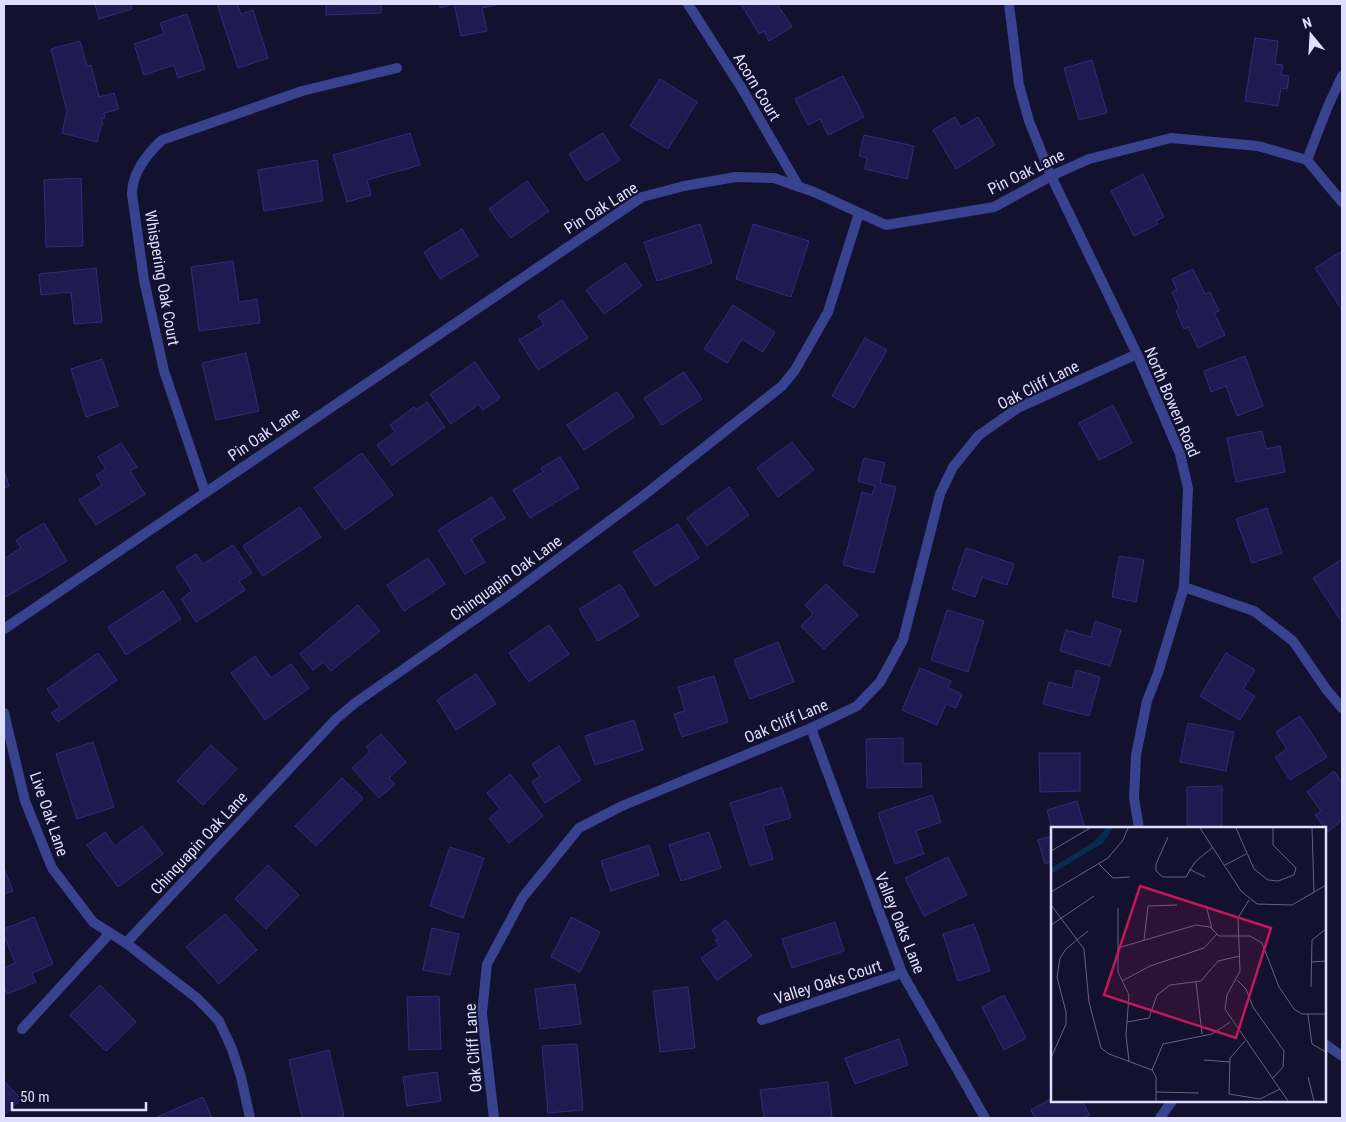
<svg xmlns="http://www.w3.org/2000/svg" width="1346" height="1122" viewBox="0 0 1346 1122" font-family="'Roboto Condensed',sans-serif">
  <style>
    .building { fill: #1f1b50; stroke: #312c7d }
    .lines { fill: none; stroke-linecap: round; stroke-linejoin: round }
    .minor { stroke: #39428f; stroke-width: 10 }
    .tertiary { stroke: #39428f; stroke-width: 10 }
    .labels { text-anchor: middle; dominant-baseline: central; stroke-width: 4; stroke-linejoin: round; paint-order: stroke }
    .street-label { font-size: 16px; fill: #dedeff; stroke: #12112e }
    .inset-road { fill: none; stroke: #646382; stroke-width: 1 }
    .view { fill: #c2185b; fill-opacity: 0.15; stroke: #c2185b; stroke-width: 2.5 }
    .inset-edge { fill: none; stroke: #dedeff; stroke-width: 2.5 }
  </style>
  <rect width="100%" height="100%" fill="#12112e"/>
  <g class="building">
    <polygon points="95,4 131,4 132,9 99,19"/>
    <polygon points="217,4 237,4 241,14 253,10 268,58 238,68"/>
    <polygon points="326,4 381,4 381,13 326,15"/>
    <polygon points="440,4 496,4 496,5 482,8 487,31 461,36 454,4 440,8"/>
    <polygon points="741,4 777,4 792,27 769,41 764,31 759,34"/>
    <polygon points="187,14 205,69 178,78 174,65 144,75 134,44 164,34 160,23"/>
    <polygon points="1255,38 1278,41 1275,64 1283,65 1281,75 1289,76 1287,89 1281,88 1278,106 1245,101"/>
    <polygon points="80,41 87,66 91,65 99,97 114,93 119,109 104,113 105,118 101,119 103,125 101,125 97,142 62,133 67,111 51,49"/>
    <polygon points="1092,60 1107,113 1079,120 1064,68"/>
    <polygon points="843,76 864,117 828,135 820,119 808,125 795,99"/>
    <polygon points="660,79 697,102 668,149 630,126"/>
    <polygon points="955,117 961,127 978,117 995,145 956,169 933,130"/>
    <polygon points="410,133 420,165 367,180 371,195 347,202 333,155"/>
    <polygon points="603,133 620,160 586,181 569,154"/>
    <polygon points="864,135 914,146 907,179 865,169 867,158 859,156"/>
    <polygon points="317,160 323,201 264,211 258,170"/>
    <polygon points="1143,174 1164,217 1156,221 1158,224 1134,236 1111,191"/>
    <polygon points="81,178 83,246 46,247 44,180"/>
    <polygon points="527,181 549,211 511,238 489,209"/>
    <polygon points="700,224 712,263 657,281 644,242"/>
    <polygon points="753,224 809,241 791,297 736,279"/>
    <polygon points="462,229 478,256 440,279 424,252"/>
    <polygon points="1340,252 1342,255 1342,310 1315,268"/>
    <polygon points="233,261 239,302 257,299 260,323 199,331 191,267"/>
    <polygon points="625,263 642,286 604,314 586,290"/>
    <polygon points="96,268 102,322 74,324 71,292 41,295 39,274"/>
    <polygon points="1193,269 1205,294 1210,292 1219,311 1214,313 1225,335 1198,348 1188,327 1184,329 1176,311 1179,309 1172,292 1177,290 1172,279"/>
    <polygon points="562,300 588,338 538,370 519,340 544,325 538,316"/>
    <polygon points="733,305 775,332 763,352 742,339 727,363 704,349"/>
    <polygon points="865,338 887,350 854,408 832,396"/>
    <polygon points="246,353 259,411 216,420 202,363"/>
    <polygon points="1245,356 1263,406 1237,416 1226,386 1211,392 1204,371"/>
    <polygon points="102,359 118,406 86,417 71,369"/>
    <polygon points="475,362 500,398 483,410 479,404 451,424 430,394"/>
    <polygon points="684,372 702,399 662,425 644,398"/>
    <polygon points="617,392 634,417 584,450 567,425"/>
    <polygon points="427,402 445,427 392,465 377,445 395,432 390,425 414,407 416,410"/>
    <polygon points="1113,405 1132,443 1099,460 1079,423"/>
    <polygon points="1262,431 1266,449 1280,446 1285,472 1236,482 1227,438"/>
    <polygon points="792,442 814,470 778,497 757,468"/>
    <polygon points="121,443 137,467 130,471 145,494 96,525 79,500 102,485 96,475 106,469 98,457"/>
    <polygon points="362,453 393,495 345,530 314,488"/>
    <polygon points="560,457 579,488 530,518 513,490 543,472 541,468"/>
    <polygon points="864,458 885,463 880,483 896,487 874,573 843,565 862,492 872,495 875,486 858,481"/>
    <polygon points="4,470 9,486 4,488"/>
    <polygon points="729,487 749,515 707,546 687,518"/>
    <polygon points="492,497 505,518 471,539 485,562 465,574 438,530"/>
    <polygon points="300,507 321,537 263,576 243,546"/>
    <polygon points="1267,508 1282,553 1252,563 1236,519"/>
    <polygon points="44,523 67,561 4,598 4,559 21,548 16,540"/>
    <polygon points="678,524 699,558 655,586 633,552"/>
    <polygon points="233,545 252,573 239,581 245,590 196,622 181,599 192,591 176,567 196,554 203,564"/>
    <polygon points="966,548 1014,564 1007,585 982,577 975,597 952,589"/>
    <polygon points="1119,556 1144,560 1136,602 1112,597"/>
    <polygon points="428,558 445,584 404,611 387,585"/>
    <polygon points="1342,559 1342,622 1313,578"/>
    <polygon points="620,584 639,616 598,641 579,609"/>
    <polygon points="826,584 858,615 824,649 801,626 813,614 805,605"/>
    <polygon points="163,591 181,619 126,655 108,627"/>
    <polygon points="358,605 380,631 331,671 323,662 313,670 300,654"/>
    <polygon points="947,610 984,621 968,672 931,660"/>
    <polygon points="1095,621 1121,630 1110,666 1060,651 1066,630 1091,637"/>
    <polygon points="549,625 569,654 529,682 509,653"/>
    <polygon points="778,642 794,682 750,699 734,660"/>
    <polygon points="98,653 117,680 58,722 51,713 60,707 47,689"/>
    <polygon points="1226,653 1255,670 1243,689 1255,696 1240,720 1200,696"/>
    <polygon points="255,656 271,678 291,664 309,688 265,720 231,673"/>
    <polygon points="920,668 951,681 948,688 962,694 956,708 946,704 937,725 902,710"/>
    <polygon points="1076,670 1100,677 1089,716 1043,704 1049,682 1072,688"/>
    <polygon points="476,674 496,704 456,730 437,700"/>
    <polygon points="714,676 728,722 682,737 674,714 685,711 678,687"/>
    <polygon points="1300,716 1327,757 1290,780 1275,757 1287,749 1276,732"/>
    <polygon points="634,720 643,750 595,765 585,736"/>
    <polygon points="1188,723 1234,732 1226,771 1180,762"/>
    <polygon points="381,734 406,762 389,778 395,784 379,798 352,768 370,752 366,747"/>
    <polygon points="903,738 903,764 921,763 922,787 867,788 866,739"/>
    <polygon points="93,742 114,807 77,819 56,754"/>
    <polygon points="211,745 237,769 203,805 177,781"/>
    <polygon points="559,746 581,780 545,803 532,782 540,776 532,764"/>
    <polygon points="1039,753 1080,753 1080,791 1040,792"/>
    <polygon points="1334,771 1342,782 1342,820 1328,832 1315,815 1321,811 1307,792"/>
    <polygon points="510,774 543,816 509,843 489,818 500,809 487,793"/>
    <polygon points="342,778 363,798 316,846 295,826"/>
    <polygon points="1222,786 1222,828 1187,828 1187,787"/>
    <polygon points="782,787 791,818 763,826 773,859 750,866 730,803"/>
    <polygon points="932,795 941,822 916,831 924,854 895,864 878,813"/>
    <polygon points="1077,801 1085,828 1052,828 1052,829 1047,810"/>
    <polygon points="142,826 163,854 118,887 87,845 105,832 115,846"/>
    <polygon points="709,832 721,868 681,881 669,845"/>
    <polygon points="1052,836 1052,861 1045,864 1038,840"/>
    <polygon points="649,845 659,875 611,891 601,861"/>
    <polygon points="450,847 484,858 463,918 430,906"/>
    <polygon points="948,857 967,895 924,916 905,878"/>
    <polygon points="268,865 299,895 266,929 235,899"/>
    <polygon points="4,868 13,891 4,894"/>
    <polygon points="225,914 257,950 219,984 186,947"/>
    <polygon points="34,917 53,964 32,973 36,982 7,994 4,987 4,968 15,963 4,935 4,929"/>
    <polygon points="571,917 600,932 580,972 551,957"/>
    <polygon points="726,920 752,956 717,980 701,958 719,946 715,940 718,939 712,930"/>
    <polygon points="835,922 844,951 792,968 782,939"/>
    <polygon points="974,924 990,971 958,981 943,934"/>
    <polygon points="432,928 459,934 450,975 423,970"/>
    <polygon points="575,984 581,1024 540,1029 535,989"/>
    <polygon points="100,985 136,1022 106,1051 70,1015"/>
    <polygon points="688,987 695,1048 660,1052 653,991"/>
    <polygon points="1004,995 1026,1038 1004,1050 982,1007"/>
    <polygon points="439,996 441,1049 409,1050 407,997"/>
    <polygon points="899,1039 908,1065 855,1084 845,1058"/>
    <polygon points="577,1044 583,1110 548,1113 542,1046"/>
    <polygon points="329,1050 344,1116 335,1118 302,1118 289,1060"/>
    <polygon points="437,1072 441,1101 407,1106 403,1077"/>
    <polygon points="4,1081 21,1099 4,1115"/>
    <polygon points="828,1082 832,1117 822,1118 764,1118 760,1090"/>
    <polygon points="203,1097 212,1118 155,1118"/>
    <polygon points="1052,1098 1052,1101 1082,1101 1090,1115 1084,1118 1035,1118 1031,1110"/>
  </g>
  <g class="lines">
    <g class="minor">
      <polyline points="688,4 741,87 799,187"/>
      <polyline points="1307,160 1328,106 1342,76"/>
      <path d="M205,492L164,371L144,280L132,194C132,172 147,154 162,140L302,91L397,68"/>
      <polyline points="1184,587 1254,611 1293,641 1326,689 1342,708"/>
      <polyline points="4,629 642,197 684,186 736,177 774,178 814,192 886,225 994,207 1051,176 1089,159 1171,138 1258,146 1307,160 1342,202"/>
      <polyline points="4,713 25,801 52,868 93,922 126,943 198,999 219,1021 232,1049 241,1077 250,1118"/>
      <polyline points="811,728 902,973 985,1118"/>
      <polyline points="126,943 336,719 355,703 504,599 643,496 782,386 795,370 828,312 859,213"/>
      <polyline points="762,1020 902,973"/>
      <polyline points="22,1029 110,933"/>
      <polyline points="494,1118 482,1013 487,964 523,897 579,828 622,806 811,728 857,706 880,682 903,640 940,494 953,467 979,435 1018,408 1137,354"/>
      <polyline points="1160,1118 1172,1101"/>
    </g>
    <g class="tertiary">
      <polyline points="1009,4 1019,85 1029,121 1051,176 1137,354 1180,454 1188,488 1184,587 1158,673 1147,701 1136,755 1134,798 1139,828"/>
      <polyline points="1325,1044 1342,1056"/>
    </g>
  </g>
  <g class="labels">
    <g class="street-label">
      <text transform="translate(757 87) rotate(59)">Acorn Court</text>
      <text transform="translate(1026 172) rotate(-26)">Pin Oak Lane</text>
      <text transform="translate(601 208) rotate(-32)">Pin Oak Lane</text>
      <text transform="translate(162 278) rotate(80)">Whispering Oak Court</text>
      <text transform="translate(1038 385) rotate(-27)">Oak Cliff Lane</text>
      <text transform="translate(1172 402) rotate(67)">North Bowen Road</text>
      <text transform="translate(264 434) rotate(-34)">Pin Oak Lane</text>
      <text transform="translate(506 578) rotate(-36)">Chinquapin Oak Lane</text>
      <text transform="translate(786 721) rotate(-23)">Oak Cliff Lane</text>
      <text transform="translate(49 814) rotate(71)">Live Oak Lane</text>
      <text transform="translate(199 843) rotate(-47)">Chinquapin Oak Lane</text>
      <text transform="translate(900 923) rotate(68)">Valley Oaks Lane</text>
      <text transform="translate(828 982) rotate(-18)">Valley Oaks Court</text>
      <text transform="translate(473 1048) rotate(-94)">Oak Cliff Lane</text>
    </g>
  </g>
  <g transform="translate(1051 827)">
    <rect width="275" height="275" fill="#12112e"/>
    <path d="M55,1H62L52,16L0,47V41L43,15Z" fill="#082c4f"/>
    <path class="inset-road" d="M149,1L190,64L206,77L241,78L275,58M185,1L203,42L217,53L227,54L243,48L245,41L222,18V1M261,1L263,66M117,10L105,37V44L112,50H135L144,35L162,20M0,24L39,1M48,37L62,51L79,50M174,38L195,27M138,42L154,50M0,65L57,31L72,13L77,1M198,73L187,91L189,144L176,168L174,182L237,274M0,78L33,122L38,175L50,221L58,227L101,243L105,250V274M155,78L161,102M67,81V145L78,168L75,208L78,234M0,98L43,69M93,113L97,79L126,78M67,121L145,98L159,100L168,109H199L211,116L228,160L243,182L251,187H275M260,135L275,134M186,153L195,162L202,180L233,224L232,240L221,252M71,154L99,139L153,121L166,107M145,155L151,207M260,160L261,113L275,102M257,188L261,217L275,225M76,195L98,191L106,168L119,158L150,154L167,134L189,129M194,214L179,231L178,267L209,272L229,262M0,231L15,197V185L6,150L9,131L15,122L37,104M153,233L179,235M101,243L112,217L161,207L179,195M257,250L263,274M105,265L148,266"/>
    <path class="view" d="M89,59L220,101L185,211L53,168Z"/>
    <rect width="275" height="275" class="inset-edge"/>
  </g>
  <rect width="1346" height="1122" fill="none" stroke="#dedeff" stroke-width="10"/>
  <g transform="translate(1311 35) rotate(342)" stroke="#12112e" stroke-width="4" paint-order="stroke">
  <path d="M0-4L9 19L0 12L-9 19Z" fill="#dedeff"/>
  <text y="-8" font-size="14" font-weight="bold" text-anchor="middle" fill="#dedeff">N</text>
  </g>
  <path d="M12 1102v8h134v-8" fill="none" stroke="#dedeff" stroke-width="2.5"/>
  <text x="20" y="1102" font-size="15" fill="#dedeff" stroke="#12112e" stroke-width="4" paint-order="stroke">50 m</text>
</svg>
